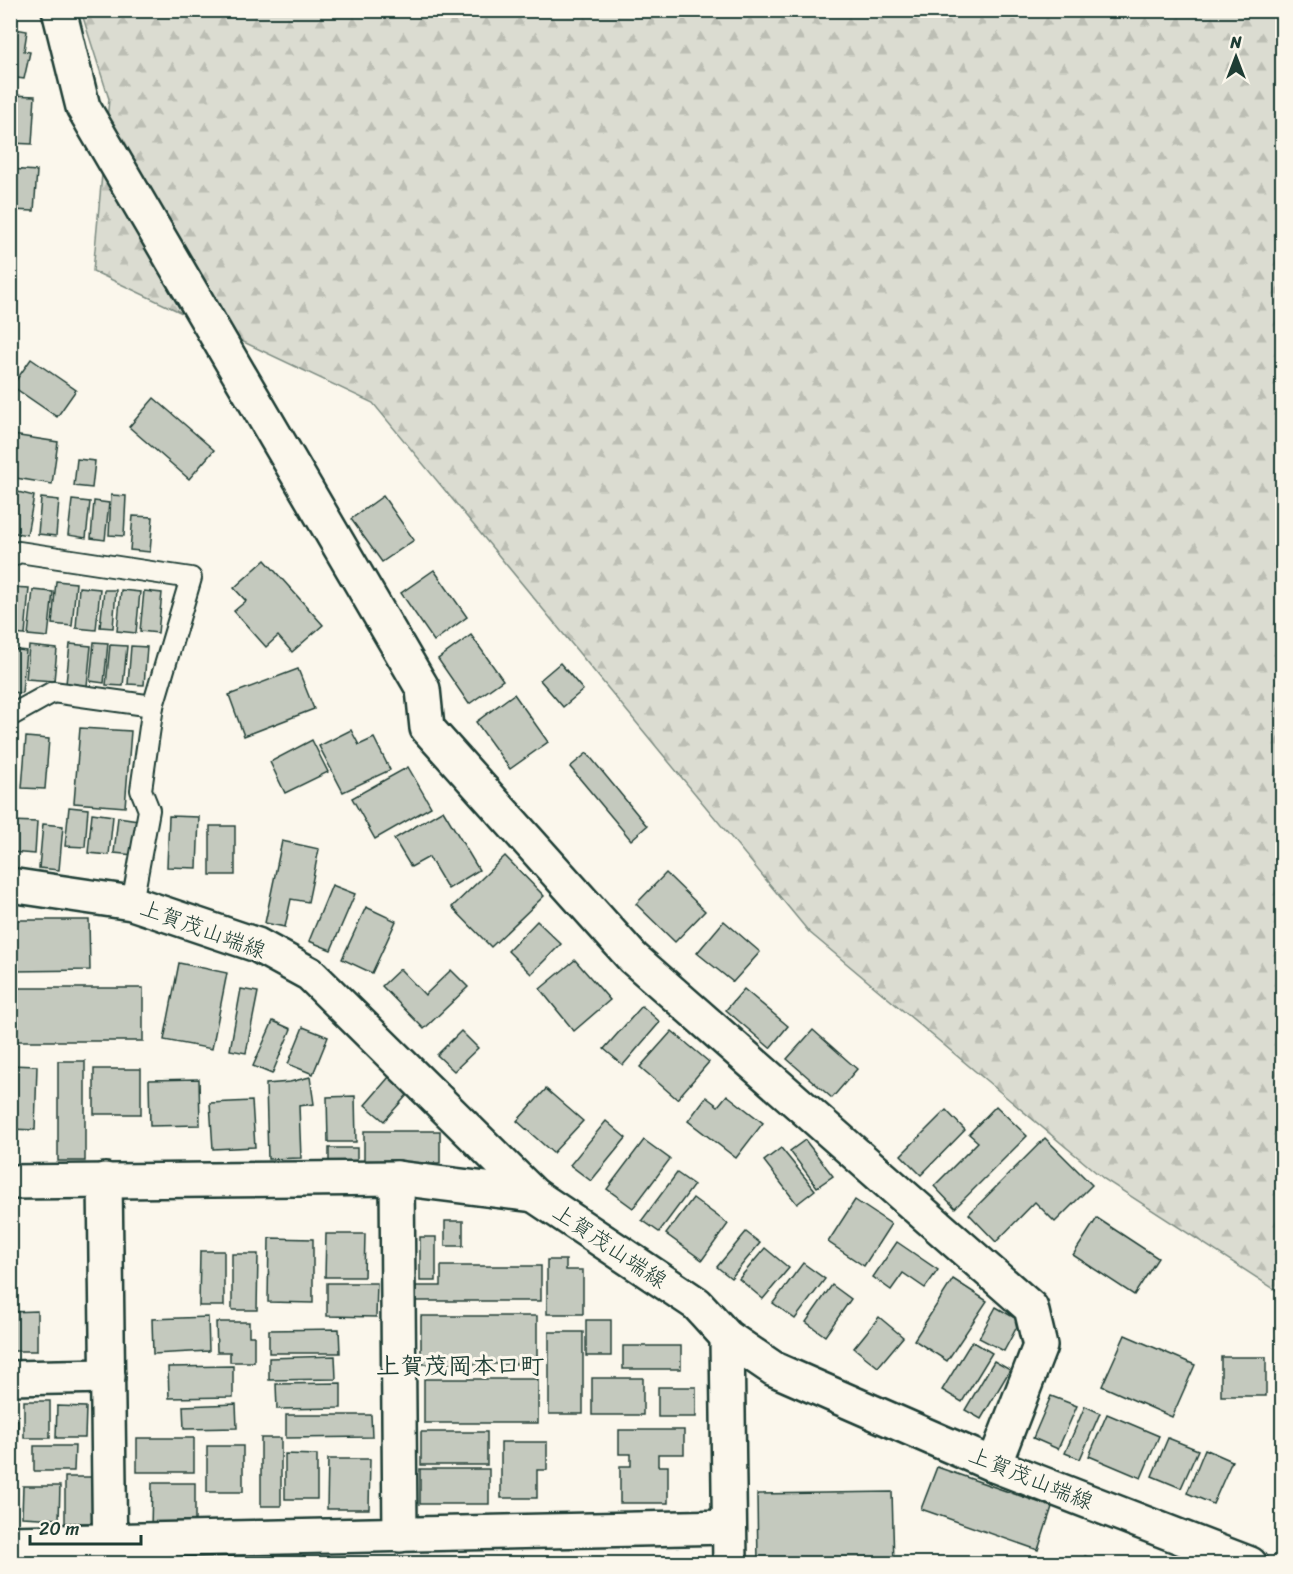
<svg xmlns="http://www.w3.org/2000/svg" width="1293" height="1574" viewBox="0 0 1293 1574" font-family="Sriracha,'Klee One',sans-serif">
  <style>
    .forest { fill: url(#forest-firs); stroke: #7d8c82; stroke-width: 1.5 }
    .building { fill: #c4c9be; stroke: #1f3d34; stroke-width: 1.5 }
    .lines { fill: none; stroke-linecap: round; stroke-linejoin: round }
    .service-casing { stroke: #1f3d34; stroke-width: 24 }
    .minor-casing { stroke: #1f3d34; stroke-width: 38 }
    .tertiary-casing { stroke: #1f3d34; stroke-width: 38 }
    .secondary-casing { stroke: #1f3d34; stroke-width: 38 }
    .service { stroke: #fbf7ec; stroke-width: 20 }
    .minor { stroke: #fbf7ec; stroke-width: 33 }
    .tertiary { stroke: #fbf7ec; stroke-width: 33 }
    .secondary { stroke: #fbf7ec; stroke-width: 33 }
    .labels { text-anchor: middle; dominant-baseline: central; stroke-width: 6; stroke-linejoin: round; paint-order: stroke }
    .street-label { font-size: 22px; fill: #1f3d34; stroke: #fbf7ec }
    .neighbourhood-label { font-size: 24px; font-weight: bold; fill: #1f3d34; stroke: #fbf7ec }
  </style>
  <defs>
    <pattern id="forest-firs" width="22" height="20" patternUnits="userSpaceOnUse" patternTransform="scale(1.5)"><rect width="22" height="20" fill="#dbdcd1"/><path d="M5 1l3.5 6h-7zM16 11l3.5 6h-7z" fill="#bcbeb4"/></pattern>
  </defs>
  <rect width="100%" height="100%" fill="#fbf7ec"/>
  <filter id="ink" filterUnits="userSpaceOnUse"><feTurbulence type="fractalNoise" baseFrequency=".0167" numOctaves="2"/><feDisplacementMap in="SourceGraphic" scale="12" xChannelSelector="R" yChannelSelector="G"/><feConvolveMatrix kernelMatrix="1 2 1 2 8 2 1 2 1" color-interpolation-filters="sRGB"/></filter>
  <g filter="url(#ink)">
    <polygon class="forest" points="81,11 1282,11 1282,1294 1104,1179 809,932 373,403 93,271 109,99"/>
    <g class="building">
      <polygon points="10,28 27,31 24,51 30,52 24,79 10,77"/>
      <polygon points="10,95 35,96 32,144 10,143"/>
      <polygon points="10,169 37,171 34,211 10,210"/>
      <polygon points="31,359 76,390 57,417 12,386"/>
      <polygon points="154,398 214,450 189,479 129,427"/>
      <polygon points="13,435 58,442 52,484 10,477"/>
      <polygon points="77,459 95,461 92,488 74,486"/>
      <polygon points="14,491 34,496 27,535 10,532"/>
      <polygon points="111,495 126,496 124,536 109,535"/>
      <polygon points="383,496 414,540 382,562 351,519"/>
      <polygon points="41,498 59,500 56,536 38,534"/>
      <polygon points="72,500 90,502 86,538 68,535"/>
      <polygon points="94,501 109,503 105,540 91,538"/>
      <polygon points="133,516 153,517 150,552 130,550"/>
      <polygon points="265,560 323,625 292,652 278,636 266,647 234,611 246,601 234,588"/>
      <polygon points="434,570 467,617 434,641 401,593"/>
      <polygon points="56,581 76,583 72,626 52,624"/>
      <polygon points="10,587 29,588 25,635 10,634"/>
      <polygon points="79,587 100,589 96,630 76,628"/>
      <polygon points="33,590 53,592 48,637 28,635"/>
      <polygon points="104,590 116,590 113,628 100,627"/>
      <polygon points="121,590 140,592 136,633 117,631"/>
      <polygon points="144,591 162,593 158,633 140,631"/>
      <polygon points="471,635 503,680 469,704 438,659"/>
      <polygon points="94,642 108,643 104,683 90,681"/>
      <polygon points="70,644 91,646 87,686 66,684"/>
      <polygon points="110,645 127,646 123,686 106,685"/>
      <polygon points="29,646 57,649 54,681 26,679"/>
      <polygon points="131,646 147,647 144,685 128,684"/>
      <polygon points="10,649 26,651 22,693 10,692"/>
      <polygon points="560,663 583,690 563,707 540,680"/>
      <polygon points="298,669 314,709 244,736 229,695"/>
      <polygon points="514,694 548,742 510,769 476,722"/>
      <polygon points="80,728 131,731 125,807 74,803"/>
      <polygon points="351,730 359,745 374,738 390,770 343,792 319,746"/>
      <polygon points="26,737 49,739 45,789 22,788"/>
      <polygon points="312,740 328,772 285,793 270,762"/>
      <polygon points="587,753 647,826 631,840 570,767"/>
      <polygon points="408,767 431,807 375,839 352,798"/>
      <polygon points="69,807 88,809 85,847 65,846"/>
      <polygon points="443,810 479,870 448,889 429,857 411,867 394,839"/>
      <polygon points="92,813 113,816 109,855 88,853"/>
      <polygon points="169,816 199,817 197,868 167,867"/>
      <polygon points="118,817 138,820 134,855 114,853"/>
      <polygon points="10,821 37,822 35,854 10,852"/>
      <polygon points="43,824 63,826 59,870 39,868"/>
      <rect x="210" y="826" width="25" height="49"/>
      <polygon points="282,841 319,849 308,902 291,899 285,927 265,923"/>
      <polygon points="505,856 544,896 491,947 452,907"/>
      <polygon points="666,873 705,911 675,942 636,904"/>
      <polygon points="332,885 355,894 331,950 309,941"/>
      <polygon points="366,907 396,921 372,973 342,959"/>
      <polygon points="14,920 89,920 90,970 14,971"/>
      <polygon points="537,921 561,944 531,974 508,951"/>
      <polygon points="724,921 760,952 733,982 697,953"/>
      <polygon points="575,960 610,1000 574,1031 540,989"/>
      <polygon points="179,963 227,973 212,1049 164,1040"/>
      <polygon points="400,969 425,995 451,970 468,987 424,1029 382,986"/>
      <rect x="10" y="988" width="133" height="53"/>
      <polygon points="241,989 258,992 246,1053 230,1050"/>
      <polygon points="744,989 788,1026 770,1048 726,1010"/>
      <polygon points="642,1006 660,1022 623,1065 604,1049"/>
      <polygon points="273,1021 291,1029 272,1074 253,1066"/>
      <polygon points="303,1027 328,1037 313,1074 288,1064"/>
      <polygon points="813,1030 857,1069 832,1098 787,1059"/>
      <polygon points="461,1031 478,1048 454,1071 437,1055"/>
      <polygon points="672,1031 709,1062 677,1099 640,1067"/>
      <rect x="58" y="1061" width="27" height="100"/>
      <polygon points="10,1065 37,1066 35,1130 10,1129"/>
      <rect x="94" y="1069" width="47" height="45"/>
      <polygon points="310,1077 314,1104 299,1106 301,1158 268,1159 266,1084 290,1082"/>
      <polygon points="389,1077 408,1094 384,1121 365,1105"/>
      <polygon points="199,1079 200,1125 150,1126 149,1080"/>
      <polygon points="546,1089 583,1121 553,1153 517,1121"/>
      <polygon points="727,1095 763,1123 736,1158 688,1121 706,1097 718,1106"/>
      <polygon points="355,1096 356,1142 328,1142 327,1097"/>
      <polygon points="252,1101 255,1147 213,1149 210,1103"/>
      <polygon points="996,1106 1027,1136 955,1208 934,1186 978,1142 969,1134"/>
      <polygon points="946,1110 965,1130 921,1175 901,1155"/>
      <polygon points="606,1121 626,1138 591,1181 570,1165"/>
      <rect x="364" y="1131" width="76" height="32"/>
      <polygon points="1045,1138 1092,1185 1055,1222 1035,1202 996,1242 969,1214"/>
      <polygon points="644,1140 670,1159 633,1208 607,1189"/>
      <polygon points="805,1140 833,1176 817,1187 790,1151"/>
      <rect x="329" y="1148" width="28" height="16"/>
      <polygon points="781,1148 815,1190 797,1204 764,1161"/>
      <polygon points="677,1173 694,1185 659,1232 642,1220"/>
      <polygon points="693,1198 728,1224 702,1260 666,1234"/>
      <polygon points="855,1200 891,1224 864,1266 828,1242"/>
      <polygon points="1097,1218 1158,1258 1134,1295 1073,1255"/>
      <rect x="445" y="1221" width="18" height="25"/>
      <polygon points="746,1232 760,1243 731,1278 717,1267"/>
      <polygon points="326,1234 365,1234 364,1277 325,1277"/>
      <rect x="420" y="1237" width="16" height="44"/>
      <polygon points="269,1238 313,1239 313,1303 268,1302"/>
      <polygon points="897,1242 938,1270 925,1288 903,1273 891,1290 873,1277"/>
      <polygon points="765,1248 789,1268 763,1299 739,1279"/>
      <polygon points="200,1251 224,1251 224,1306 199,1306"/>
      <polygon points="232,1254 258,1254 257,1310 232,1310"/>
      <polygon points="547,1260 566,1260 566,1270 583,1270 583,1314 547,1314"/>
      <polygon points="803,1263 825,1279 795,1319 773,1303"/>
      <polygon points="441,1266 541,1266 541,1301 416,1301 416,1286 441,1286"/>
      <polygon points="953,1279 987,1301 947,1361 914,1340"/>
      <polygon points="327,1283 377,1283 376,1317 327,1316"/>
      <polygon points="832,1285 851,1299 825,1336 806,1322"/>
      <polygon points="996,1307 1020,1321 1004,1351 979,1338"/>
      <polygon points="37,1311 37,1351 10,1351 10,1312"/>
      <rect x="421" y="1316" width="116" height="48"/>
      <polygon points="208,1317 209,1351 153,1354 152,1319"/>
      <polygon points="879,1317 903,1337 878,1367 854,1348"/>
      <rect x="586" y="1320" width="25" height="36"/>
      <polygon points="216,1322 249,1322 249,1336 254,1336 254,1362 230,1362 230,1352 217,1352"/>
      <polygon points="339,1329 340,1353 269,1353 269,1330"/>
      <rect x="549" y="1332" width="34" height="82"/>
      <polygon points="1125,1335 1195,1365 1172,1417 1102,1386"/>
      <polygon points="972,1341 992,1353 962,1402 942,1390"/>
      <rect x="623" y="1346" width="58" height="23"/>
      <polygon points="335,1356 336,1379 269,1380 269,1358"/>
      <rect x="1221" y="1357" width="45" height="39"/>
      <polygon points="994,1361 1010,1370 981,1419 965,1410"/>
      <polygon points="233,1366 233,1397 169,1398 168,1367"/>
      <rect x="592" y="1378" width="51" height="37"/>
      <rect x="424" y="1379" width="114" height="44"/>
      <polygon points="341,1383 341,1408 277,1409 276,1384"/>
      <rect x="658" y="1387" width="38" height="30"/>
      <polygon points="1051,1396 1077,1406 1058,1449 1033,1438"/>
      <rect x="24" y="1401" width="26" height="37"/>
      <polygon points="236,1404 237,1428 184,1429 183,1406"/>
      <polygon points="57,1406 86,1407 85,1438 56,1438"/>
      <polygon points="1085,1406 1100,1413 1080,1459 1065,1453"/>
      <polygon points="1107,1414 1159,1436 1141,1478 1089,1456"/>
      <polygon points="286,1415 371,1415 372,1437 286,1438"/>
      <rect x="10" y="1419" width="8" height="37"/>
      <polygon points="619,1430 684,1430 684,1454 658,1454 658,1466 668,1466 668,1503 620,1503 620,1466 631,1466 631,1454 619,1454"/>
      <rect x="421" y="1432" width="66" height="33"/>
      <rect x="137" y="1438" width="57" height="34"/>
      <rect x="261" y="1438" width="20" height="68"/>
      <polygon points="1168,1438 1198,1450 1181,1488 1152,1476"/>
      <polygon points="501,1442 547,1442 547,1470 537,1470 537,1498 501,1498"/>
      <polygon points="34,1446 75,1446 74,1471 34,1471"/>
      <rect x="207" y="1446" width="36" height="46"/>
      <polygon points="1205,1449 1232,1461 1213,1504 1187,1493"/>
      <polygon points="285,1454 317,1455 317,1499 285,1499"/>
      <polygon points="328,1459 370,1459 369,1509 327,1509"/>
      <polygon points="937,1467 1052,1507 1038,1550 921,1509"/>
      <rect x="420" y="1469" width="69" height="35"/>
      <rect x="65" y="1477" width="30" height="46"/>
      <polygon points="152,1483 195,1483 195,1530 151,1529"/>
      <rect x="10" y="1484" width="4" height="34"/>
      <polygon points="23,1486 60,1486 59,1519 22,1517"/>
      <polygon points="892,1492 894,1564 758,1564 757,1494"/>
      <polygon points="1085,1556 1104,1564 1081,1564"/>
    </g>
    <g class="lines">
      <defs>
        <g id="service">
          <polyline points="10,557 19,552 191,578 153,706 141,790 149,810 132,903"/>
          <polyline points="10,716 53,692 153,706"/>
        </g>
        <g id="minor">
          <polyline points="59,10 83,107 423,689 427,728 633,958 1031,1308 1040,1346 994,1465"/>
          <polyline points="397,1178 400,1535"/>
          <polyline points="105,1180 110,1562"/>
          <polyline points="10,1182 397,1178 534,1195"/>
          <polyline points="10,1378 108,1376"/>
          <polyline points="10,1543 729,1527"/>
        </g>
        <polyline id="tertiary" points="727,1337 730,1564"/>
        <polyline id="secondary" points="10,885 132,903 257,945 310,974 534,1195 697,1304 727,1337 774,1369 994,1465 1250,1564"/>
      </defs>
      <use href="#service" class="service-casing"/>
      <use href="#minor" class="minor-casing"/>
      <use href="#tertiary" class="tertiary-casing"/>
      <use href="#secondary" class="secondary-casing"/>
      <use href="#service" class="service"/>
      <use href="#minor" class="minor"/>
      <use href="#tertiary" class="tertiary"/>
      <use href="#secondary" class="secondary"/>
    </g>
  </g>
  <g class="labels">
    <g class="street-label">
      <text transform="translate(203 929) rotate(20)">上賀茂山端線</text>
      <text transform="translate(610 1246) rotate(34)">上賀茂山端線</text>
      <text transform="translate(1031 1478) rotate(22)">上賀茂山端線</text>
    </g>
    <g class="neighbourhood-label">
      <text x="460" y="1366">上賀茂岡本口町</text>
    </g>
  </g>
  <rect width="1293" height="1574" fill="none" stroke="#fbf7ec" stroke-width="36"/>
  <rect x="18" y="18" width="1257" height="1538" fill="none" stroke="#1f3d34" stroke-width="2" filter="url(#ink)"/>
  <g transform="translate(1236 57)" stroke="#fbf7ec" stroke-width="4.5" paint-order="stroke">
  <path d="M0-4.5L10 22L0 15L-10 22Z" fill="#1f3d34"/>
  <text y="-9" font-size="16" font-weight="bold" text-anchor="middle" fill="#1f3d34">N</text>
  </g>
  <path d="M30 1535v9h111v-9" fill="none" stroke="#1f3d34" stroke-width="3"/>
  <text x="39" y="1535" font-size="18" fill="#1f3d34" stroke="#fbf7ec" stroke-width="4.5" paint-order="stroke">20 m</text>
</svg>
